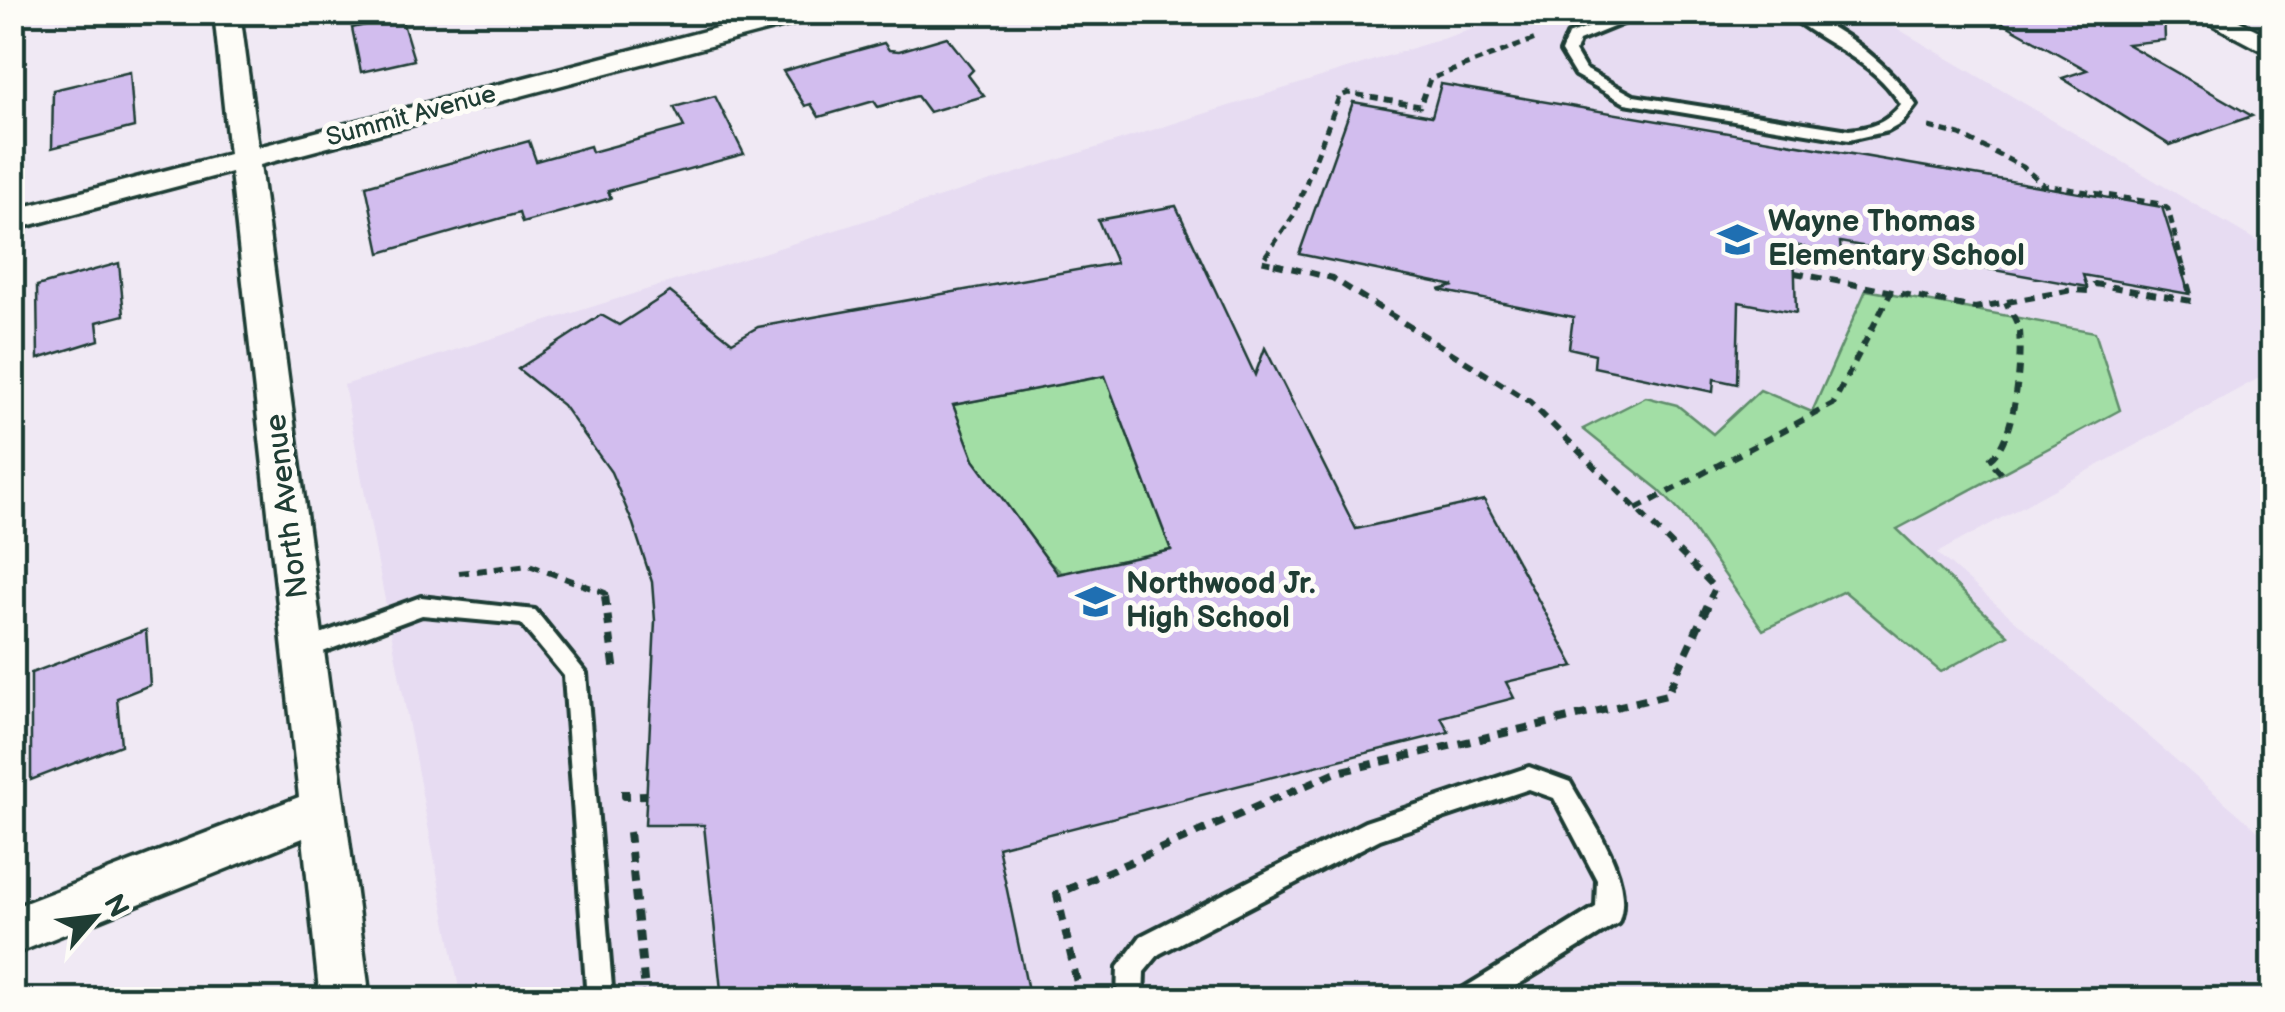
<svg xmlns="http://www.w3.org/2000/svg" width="2285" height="1012" viewBox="0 0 2285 1012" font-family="'Balsamiq Sans',sans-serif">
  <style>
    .built { fill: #e7dcf2 }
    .green { fill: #a2dea5; stroke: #608e6c; stroke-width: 2.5 }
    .building { fill: #d2bdee; stroke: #1f3d34; stroke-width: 2.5; fill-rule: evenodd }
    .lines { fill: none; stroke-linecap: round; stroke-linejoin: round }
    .lane-casing { stroke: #1f3d34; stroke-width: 8 }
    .street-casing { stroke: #1f3d34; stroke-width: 7 }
    .path-far2 { stroke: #1f3d34; stroke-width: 5; stroke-dasharray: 8 6; stroke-linecap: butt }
    .path-far1 { stroke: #1f3d34; stroke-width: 6; stroke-dasharray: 10 8; stroke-linecap: butt }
    .path { stroke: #1f3d34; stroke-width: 8; stroke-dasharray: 11 9; stroke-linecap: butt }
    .lane { fill: #fdfcf7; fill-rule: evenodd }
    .street { fill: #fdfcf7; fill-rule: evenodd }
    .labels { text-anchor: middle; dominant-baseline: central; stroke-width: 10; stroke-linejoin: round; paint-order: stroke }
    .far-street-label { font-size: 25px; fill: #1f3d34; stroke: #fdfcf7 }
    .poi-label { font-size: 30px; font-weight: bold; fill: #1f3d34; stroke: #fdfcf7; text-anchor: start }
    .street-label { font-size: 30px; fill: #1f3d34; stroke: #fdfcf7 }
  </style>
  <rect width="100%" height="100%" fill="#f0e9f4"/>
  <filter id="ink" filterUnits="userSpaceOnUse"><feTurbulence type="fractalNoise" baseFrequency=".01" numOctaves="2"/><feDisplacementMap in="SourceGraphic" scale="20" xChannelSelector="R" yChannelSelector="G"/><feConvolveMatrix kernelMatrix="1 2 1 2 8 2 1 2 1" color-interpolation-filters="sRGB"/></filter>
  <g filter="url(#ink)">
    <polygon class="built" points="1524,13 1871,13 2272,250 2272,371 1937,553 2272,843 2272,999 461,999 344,385"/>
    <g class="green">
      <polygon points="1866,290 2095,332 2120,410 1897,529 2008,635 1941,672 1844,591 1763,630 1683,515 1659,490 1583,429 1646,397 1677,405 1713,434 1760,390 1812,412"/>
      <polygon points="1105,376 1171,550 1062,573 1049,562 974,460 953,405"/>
    </g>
    <g class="building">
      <polygon points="1983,12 2164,12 2165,40 2127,44 2252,116 2170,145 2062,78 2087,70"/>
      <polygon points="401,17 414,60 361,72 352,28"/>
      <polygon points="947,37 973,70 968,75 984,96 929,112 917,96 878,107 874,101 819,117 811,104 805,106 783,71 884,43 889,50 899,51"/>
      <polygon points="130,72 134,127 52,148 53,90"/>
      <polygon points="1441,84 2162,207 2189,294 2083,275 2087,287 1840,242 1841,254 1794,245 1796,313 1739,302 1737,384 1714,379 1713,392 1594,367 1595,354 1569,348 1573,317 1439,290 1454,286 1299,254 1353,102 1432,116"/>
      <polygon points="715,96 744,154 608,191 611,198 522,223 519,213 380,253 366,186 529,141 536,161 590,146 592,152 684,127 674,107"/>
      <path d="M1176,206L1255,375L1265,348L1356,529L1484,500L1574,666L1506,682L1514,698L1441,717L1449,732L998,847L1030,1000H722L704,825H645L655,621L652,582L633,524L611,472L563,405L518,369L601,315L619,325L670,292L732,342L758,327L1116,263L1098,220ZM1105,376L1171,550L1058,574L974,460L953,405Z"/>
      <polygon points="119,263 124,315 97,322 99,340 38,359 37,286"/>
      <polygon points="146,630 150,685 117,698 121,745 31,780 31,673"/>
    </g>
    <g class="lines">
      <defs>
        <g id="lane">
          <path d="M1630,12H1650L1579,41L1575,52L1585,69L1634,96L1849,130C1871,128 1887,123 1901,105C1873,58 1824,46 1785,12C1827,12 1895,69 1916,105L1902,123L1888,131L1849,140L1625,103L1575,75L1561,52L1568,35Z"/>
          <polygon points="421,597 535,610 586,673 613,1000 587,1000 564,676 521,624 422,615 304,659 296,657 293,650 296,643"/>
          <path d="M1529,767L1570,782C1591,820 1636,880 1618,923L1493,1000H1455L1459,991L1596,907L1597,880L1554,798L1529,789L1380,839L1159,954L1144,972L1143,1000H1117L1118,967L1141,936L1365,822Z"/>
        </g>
        <g id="street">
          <polygon points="214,12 240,12 258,147 778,12 822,12 819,17 260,165 370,1000 320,1000 303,838 12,955 12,908 299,797 231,172 12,230 12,210 229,154"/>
          <polygon points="2189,12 2222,12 2272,38 2272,56"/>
        </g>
      </defs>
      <use href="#lane" class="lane-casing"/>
      <use href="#street" class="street-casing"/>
      <g class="path-far2">
        <polyline points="1929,127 1960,135 2023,167 2044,185 2161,204 2168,209 2183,266"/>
        <polyline points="1284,266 1262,261 1294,215 1339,97 1348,93 1420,106 1430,79 1538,38"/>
      </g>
      <g class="path-far1">
        <polyline points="1274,264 1332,278 1530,402 1715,588 1710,598"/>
        <polyline points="1795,273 1975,308 2072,290 2088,291 2095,284 2192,301 2182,264"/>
        <path d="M2001,473L1989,460C2015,443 2022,363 2019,331C2018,322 2010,311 2006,302"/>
        <polyline points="1636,509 1833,404 1891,292"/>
        <polyline points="459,573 529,565 605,593 606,598"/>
      </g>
      <g class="path">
        <polyline points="605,596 615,673"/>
        <polyline points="625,790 625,796 647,795"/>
        <polyline points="629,832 646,1000"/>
        <polyline points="1081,1000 1057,894 1334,773 1667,695 1712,596"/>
      </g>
      <use href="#lane" class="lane"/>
      <use href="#street" class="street"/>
    </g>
  </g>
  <defs>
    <symbol id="school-bare" viewBox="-9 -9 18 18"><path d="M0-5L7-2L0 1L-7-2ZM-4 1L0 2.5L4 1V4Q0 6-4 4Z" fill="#1f6fb2" stroke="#fdfcf7" stroke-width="2.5" paint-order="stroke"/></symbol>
  </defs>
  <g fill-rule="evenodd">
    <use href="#school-bare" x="1710" y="212" width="55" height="55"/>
    <use href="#school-bare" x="1068" y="574" width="55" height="55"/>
  </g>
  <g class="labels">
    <g class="far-street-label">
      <text transform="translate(411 116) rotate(-15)">Summit Avenue</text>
    </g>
    <g class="poi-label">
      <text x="1768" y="222">Wayne Thomas<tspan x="1768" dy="34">Elementary School</tspan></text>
      <text x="1126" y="584">Northwood Jr.<tspan x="1126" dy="34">High School</tspan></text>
    </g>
    <g class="street-label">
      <text transform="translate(287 506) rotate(-97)">North Avenue</text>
    </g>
  </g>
  <rect width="2285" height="1012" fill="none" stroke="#fdfcf7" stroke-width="50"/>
  <rect x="25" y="25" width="2235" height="962" fill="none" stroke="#1f3d34" stroke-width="4" filter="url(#ink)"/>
  <g transform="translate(95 917) rotate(62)" stroke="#fdfcf7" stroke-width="8" paint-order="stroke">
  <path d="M0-8L18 38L0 25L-18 38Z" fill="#1f3d34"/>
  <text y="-15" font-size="28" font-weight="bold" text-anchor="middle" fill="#1f3d34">N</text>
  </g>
</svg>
